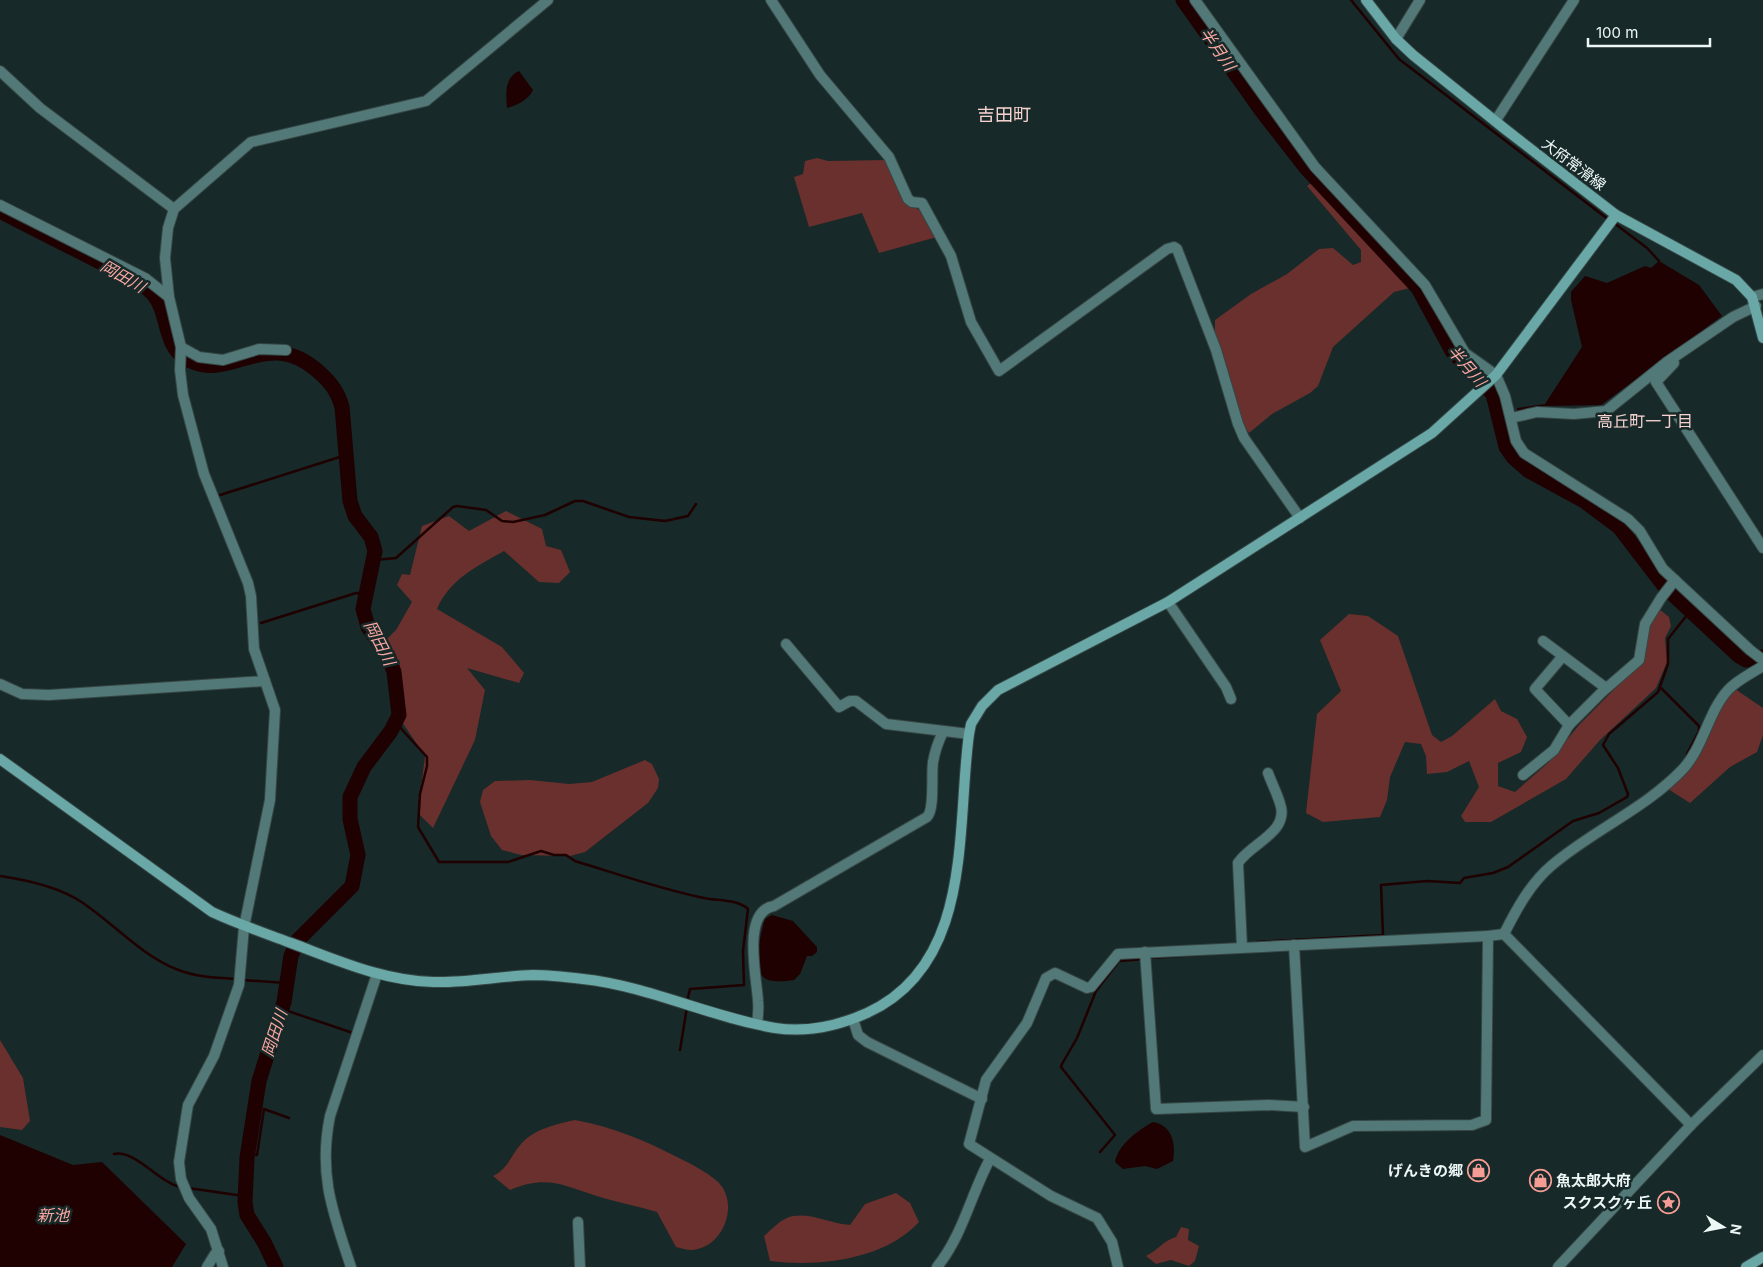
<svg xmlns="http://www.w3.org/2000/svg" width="1763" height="1267" viewBox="0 0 1763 1267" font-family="Inter,'Noto Sans JP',sans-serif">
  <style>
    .green { fill: #6a302d }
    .water { fill: #1f0102 }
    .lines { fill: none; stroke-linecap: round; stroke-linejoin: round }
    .stream { stroke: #1f0102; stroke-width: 2.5 }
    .river { stroke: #1f0102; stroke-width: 15 }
    .street-casing { stroke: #354645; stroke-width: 12 }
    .secondary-casing { stroke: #354645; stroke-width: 12 }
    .street { stroke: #527977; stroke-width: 10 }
    .secondary { stroke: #69a8a6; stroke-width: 10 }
    .labels { text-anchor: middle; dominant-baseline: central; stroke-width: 5; stroke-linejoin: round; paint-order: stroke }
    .street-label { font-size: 15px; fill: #ecf7f6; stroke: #172928 }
    .poi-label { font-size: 15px; font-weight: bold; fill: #ecf7f6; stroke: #172928; text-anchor: end }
    .water-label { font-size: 16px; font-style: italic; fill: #fca7a1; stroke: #172928 }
    .neighbourhood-label { font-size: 16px; fill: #f5d2cf; stroke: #172928 }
    .quarter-label { font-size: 18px; fill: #f5d2cf; stroke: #172928 }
  </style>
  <rect width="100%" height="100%" fill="#172928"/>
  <g class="green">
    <polygon points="817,158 828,161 886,160 905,202 925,213 937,237 879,253 862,213 809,227 794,177 803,174 805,161"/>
    <polygon points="1313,182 1414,287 1394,292 1333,347 1318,386 1310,393 1272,414 1249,433 1242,424 1215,336 1215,320 1251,294 1287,274 1319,249 1333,248 1353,265 1361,262 1361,250 1307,186"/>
    <path d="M506,511L542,529L546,546L561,550L570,572L559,583L539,582L504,551C476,567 450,579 437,609L502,647L524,673L519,683L467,668L485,690L475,740L433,828L418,813L425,756L402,722L401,680L375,651L396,630L412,602L397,585L402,574L410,575L422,526L449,516L469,531Z"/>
    <polygon points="1659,609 1669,617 1671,626 1665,638 1667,662 1656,688 1600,740 1566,779 1491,822 1465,822 1461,816 1479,787 1469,761 1447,772 1427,774 1426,756 1421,744 1405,742 1390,777 1387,800 1380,817 1323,822 1306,813 1317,714 1341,691 1320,640 1349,614 1368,616 1398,636 1432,735 1441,742 1452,736 1495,699 1501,711 1517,719 1527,737 1521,752 1498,763 1498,786 1515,792 1549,762 1579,725 1641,662 1650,626"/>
    <path d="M1735,689L1763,708V735L1757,752L1730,767L1690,803L1668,789C1681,778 1694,767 1702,751C1712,730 1719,706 1735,689Z"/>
    <polygon points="645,760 652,764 659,779 658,788 648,803 585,852 570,856 521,855 502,850 491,836 480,802 483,790 495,781 530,780 569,784 592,782"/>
    <polygon points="0,1040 23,1078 30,1121 22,1130 0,1127"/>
    <path d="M575,1120C614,1127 646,1141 681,1159C694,1165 706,1172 717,1181C741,1203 723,1249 691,1250C687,1250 681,1248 676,1247L657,1212C638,1206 619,1203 600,1197C564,1186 548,1174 510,1190L493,1176C508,1169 511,1155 521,1144C534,1129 557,1124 575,1120Z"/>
    <path d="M896,1193L910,1203L919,1222C884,1260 819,1267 770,1261L764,1236C771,1230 779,1221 787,1218C806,1210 830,1224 850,1225L865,1204Z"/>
    <path d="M1181,1227L1189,1229L1188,1240L1199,1246L1195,1261L1189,1266L1171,1260L1156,1264L1146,1256C1158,1250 1164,1240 1176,1237Z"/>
  </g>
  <g class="water">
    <path d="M519,71L533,90C528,100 518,105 507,108C506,94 504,78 519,71Z"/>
    <polygon points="1659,261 1699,285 1722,316 1601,405 1546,406 1517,411 1517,408 1545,404 1582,347 1571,300 1571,292 1585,276 1607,283 1645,266 1651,268"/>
    <path d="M772,915L793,921L817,947V952L812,956H807L800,974L794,980C785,981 775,983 766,979C751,971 761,932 765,919Z"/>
    <path d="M1153,1122C1173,1125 1176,1146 1173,1161L1157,1169L1145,1166L1123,1169L1115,1162C1118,1145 1138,1130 1153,1122Z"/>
    <polygon points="0,1135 73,1165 102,1162 186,1244 172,1267 0,1267"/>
  </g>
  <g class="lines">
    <g class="stream">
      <polyline points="1351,0 1399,59 1609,220"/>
      <polyline points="1614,223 1647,248 1659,261 1659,263"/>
      <polyline points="220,495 346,455"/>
      <polyline points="375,560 396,558 453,507 457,506 486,510 502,521 513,522 545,515 575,501 583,501 629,517 665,521 688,516 696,504"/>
      <polyline points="261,623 356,593 365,594"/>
      <polyline points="1661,688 1699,726 1699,731 1687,754"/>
      <path d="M396,723L427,757V766L420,794L418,827L439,862H508L541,851L554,855H566L575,861C618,874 660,889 704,898C717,901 738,899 748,909L743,951L744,985L690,989L687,1002"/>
      <path d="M0,876C27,880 60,887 83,903C114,924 141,955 176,969C195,977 216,978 236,979"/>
      <polyline points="1256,944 1257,942 1383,935 1381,885 1427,881 1460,883 1464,878 1493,873 1508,867 1573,821 1599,813 1627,797 1628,794 1618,768 1603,745 1609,734 1658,692 1668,664 1668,639 1691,610"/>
      <polyline points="1149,958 1253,951"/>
      <polyline points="242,980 287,983"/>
      <polyline points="282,1009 353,1033"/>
      <polyline points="680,1050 687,1007"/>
      <polyline points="1100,1152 1115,1135 1061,1067 1062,1064 1077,1038 1096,991 1119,961 1144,959"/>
      <polyline points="247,1153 257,1155 264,1109 289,1118"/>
      <path d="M114,1154C134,1149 160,1183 180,1187"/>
      <polyline points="188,1188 244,1196"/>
    </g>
    <g class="river">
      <polyline points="1183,0 1261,110 1306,168 1418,288 1452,351 1493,394 1506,447 1513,457 1529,471 1584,501 1619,527 1665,587 1739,656 1746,660 1763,657"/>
      <path d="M0,211C32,228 65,244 98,261C116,270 139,279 153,294C169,312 163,344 185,358C230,386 265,323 320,373C331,383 338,392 342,407L350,501L355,516L371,537L375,551L363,609L368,627L389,658L394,672L399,715L391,731L364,767L350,797V819L358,855L352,886L298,940L291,956L284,1002L259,1081L247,1158L245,1202L247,1215L264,1242L276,1267"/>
    </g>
    <defs>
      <g id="street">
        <polyline points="771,0 820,75 889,157 908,199 912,202 922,203 951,256 971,322 999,371 1167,249 1174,247 1177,249 1216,350 1238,424 1244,438 1300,518"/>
        <polyline points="1195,0 1315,167 1425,285 1465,353 1496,375 1505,396 1516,441 1524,453 1628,519 1640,531 1663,569 1750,650 1763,660"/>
        <polyline points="1396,39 1420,0"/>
        <polyline points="0,71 40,108 174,209"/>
        <polyline points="1496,120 1574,0"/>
        <polyline points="0,205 145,278 169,297"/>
        <polyline points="1752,297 1763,294"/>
        <polyline points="181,347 199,357 223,360 259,349 286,350"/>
        <polyline points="1674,363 1656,382 1763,548"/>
        <polyline points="1511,418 1537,412 1574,414 1606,411 1667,362 1733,317 1756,306"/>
        <polyline points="1168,602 1226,687 1231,699"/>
        <polyline points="1543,641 1606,688"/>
        <polyline points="786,644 839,707 850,701 856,701 886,724 969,734"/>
        <polyline points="1563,656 1535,689 1569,725"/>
        <polyline points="0,684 22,694 49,695 265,681"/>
        <polyline points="1523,775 1554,750 1569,725 1602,692 1639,660 1645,624 1661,598 1675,580"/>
        <path d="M1504,934C1516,910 1530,884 1551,866C1593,830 1645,809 1683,769C1704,746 1708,712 1728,690C1737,680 1752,673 1763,666"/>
        <polyline points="1504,934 1691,1125"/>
        <polyline points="1294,945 1305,1147 1353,1126 1472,1125 1486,1120 1488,936 1504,934"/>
        <path d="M1242,947L1238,863C1250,844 1287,833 1281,807C1278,795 1272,784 1268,773"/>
        <polyline points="1145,952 1156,1109 1268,1105 1304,1107"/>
        <polyline points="853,1019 858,1035 867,1042 982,1099"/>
        <path d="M757,1024C758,1016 759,1009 758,1001C757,979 741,911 774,906L927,817C935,809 931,776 933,762C935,751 938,742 943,732"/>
        <polyline points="578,1222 580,1267"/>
        <polyline points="207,1267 215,1254 219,1251"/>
        <polyline points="223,1267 211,1229 189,1198 181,1179 179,1162 188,1105 214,1056 239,985 244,927 270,800 275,710 254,649 251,596 248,583 204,474 183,395 180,370 181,347 169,297 165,258 168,228 174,209 251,142 426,101 548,0"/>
        <path d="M351,1267C333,1213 318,1175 330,1116L377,974"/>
        <path d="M937,1267C963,1235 971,1194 990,1159"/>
        <polyline points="1118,1267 1112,1242 1097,1218 1051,1196 969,1144 986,1080 1027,1023 1046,978 1055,973 1087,988 1091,987 1118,954 1488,936"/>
        <polyline points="1558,1267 1691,1125 1763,1055"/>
      </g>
      <g id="secondary">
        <polyline points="1366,0 1396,39 1413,55 1505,129 1616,215 1736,280 1752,297 1763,338"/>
        <path d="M0,759L212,912C238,924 264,933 291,943C337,960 383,981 434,982C467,983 500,976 533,975C549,975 566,977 583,979C648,986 710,1017 775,1028C807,1033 838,1026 867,1013C974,964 956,830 969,734L971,724L982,706L998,690L1168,602L1432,433L1496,375L1616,215"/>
        <polyline points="1746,1267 1763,1257"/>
      </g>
    </defs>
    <use href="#street" class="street-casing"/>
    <use href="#secondary" class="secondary-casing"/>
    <use href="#street" class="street"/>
    <use href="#secondary" class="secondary"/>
  </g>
  <defs>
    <symbol id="shop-ring" viewBox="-11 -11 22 22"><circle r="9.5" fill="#172928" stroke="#f59c95" stroke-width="1.5"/><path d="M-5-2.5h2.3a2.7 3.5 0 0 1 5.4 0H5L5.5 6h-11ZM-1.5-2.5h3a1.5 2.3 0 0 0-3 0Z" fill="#f59c95"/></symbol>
    <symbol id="sight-ring" viewBox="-11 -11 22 22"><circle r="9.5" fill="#172928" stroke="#f59c95" stroke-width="1.5"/><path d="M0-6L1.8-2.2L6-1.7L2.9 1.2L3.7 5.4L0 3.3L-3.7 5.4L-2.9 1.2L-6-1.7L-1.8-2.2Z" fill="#f59c95"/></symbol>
  </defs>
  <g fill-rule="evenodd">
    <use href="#shop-ring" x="1466" y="1158" width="25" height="25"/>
    <use href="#shop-ring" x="1528" y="1168" width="25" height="25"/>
    <use href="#sight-ring" x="1656" y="1190" width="25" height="25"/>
  </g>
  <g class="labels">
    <g class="street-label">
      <text transform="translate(1574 164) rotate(37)">大府常滑線</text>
    </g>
    <g class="poi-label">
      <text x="1463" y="1170">げんきの郷</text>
      <text x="1556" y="1180" text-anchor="start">魚太郎大府</text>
      <text x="1652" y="1202">スクスクヶ丘</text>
    </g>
    <g class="water-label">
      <text transform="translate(1218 49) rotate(55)">半月川</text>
      <text transform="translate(123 276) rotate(30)">岡田川</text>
      <text transform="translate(1467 366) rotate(49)">半月川</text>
      <text transform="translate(380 643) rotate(63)">岡田川</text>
      <text transform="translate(274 1033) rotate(-72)">岡田川</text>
      <text x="53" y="1215">新池</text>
    </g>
    <g class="neighbourhood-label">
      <text x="1645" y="421">高丘町一丁目</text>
    </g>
    <g class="quarter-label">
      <text x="1004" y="114">吉田町</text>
    </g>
  </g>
  <g transform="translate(1723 1227) rotate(100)" stroke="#172928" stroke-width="4" paint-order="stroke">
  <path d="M0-4L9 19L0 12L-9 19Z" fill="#ecf7f6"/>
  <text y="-8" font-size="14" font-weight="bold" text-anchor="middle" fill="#ecf7f6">N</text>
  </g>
  <path d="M1588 38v8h122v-8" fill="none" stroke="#ecf7f6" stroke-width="2.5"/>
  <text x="1596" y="38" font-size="15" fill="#ecf7f6" stroke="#172928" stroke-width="4" paint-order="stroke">100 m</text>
</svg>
